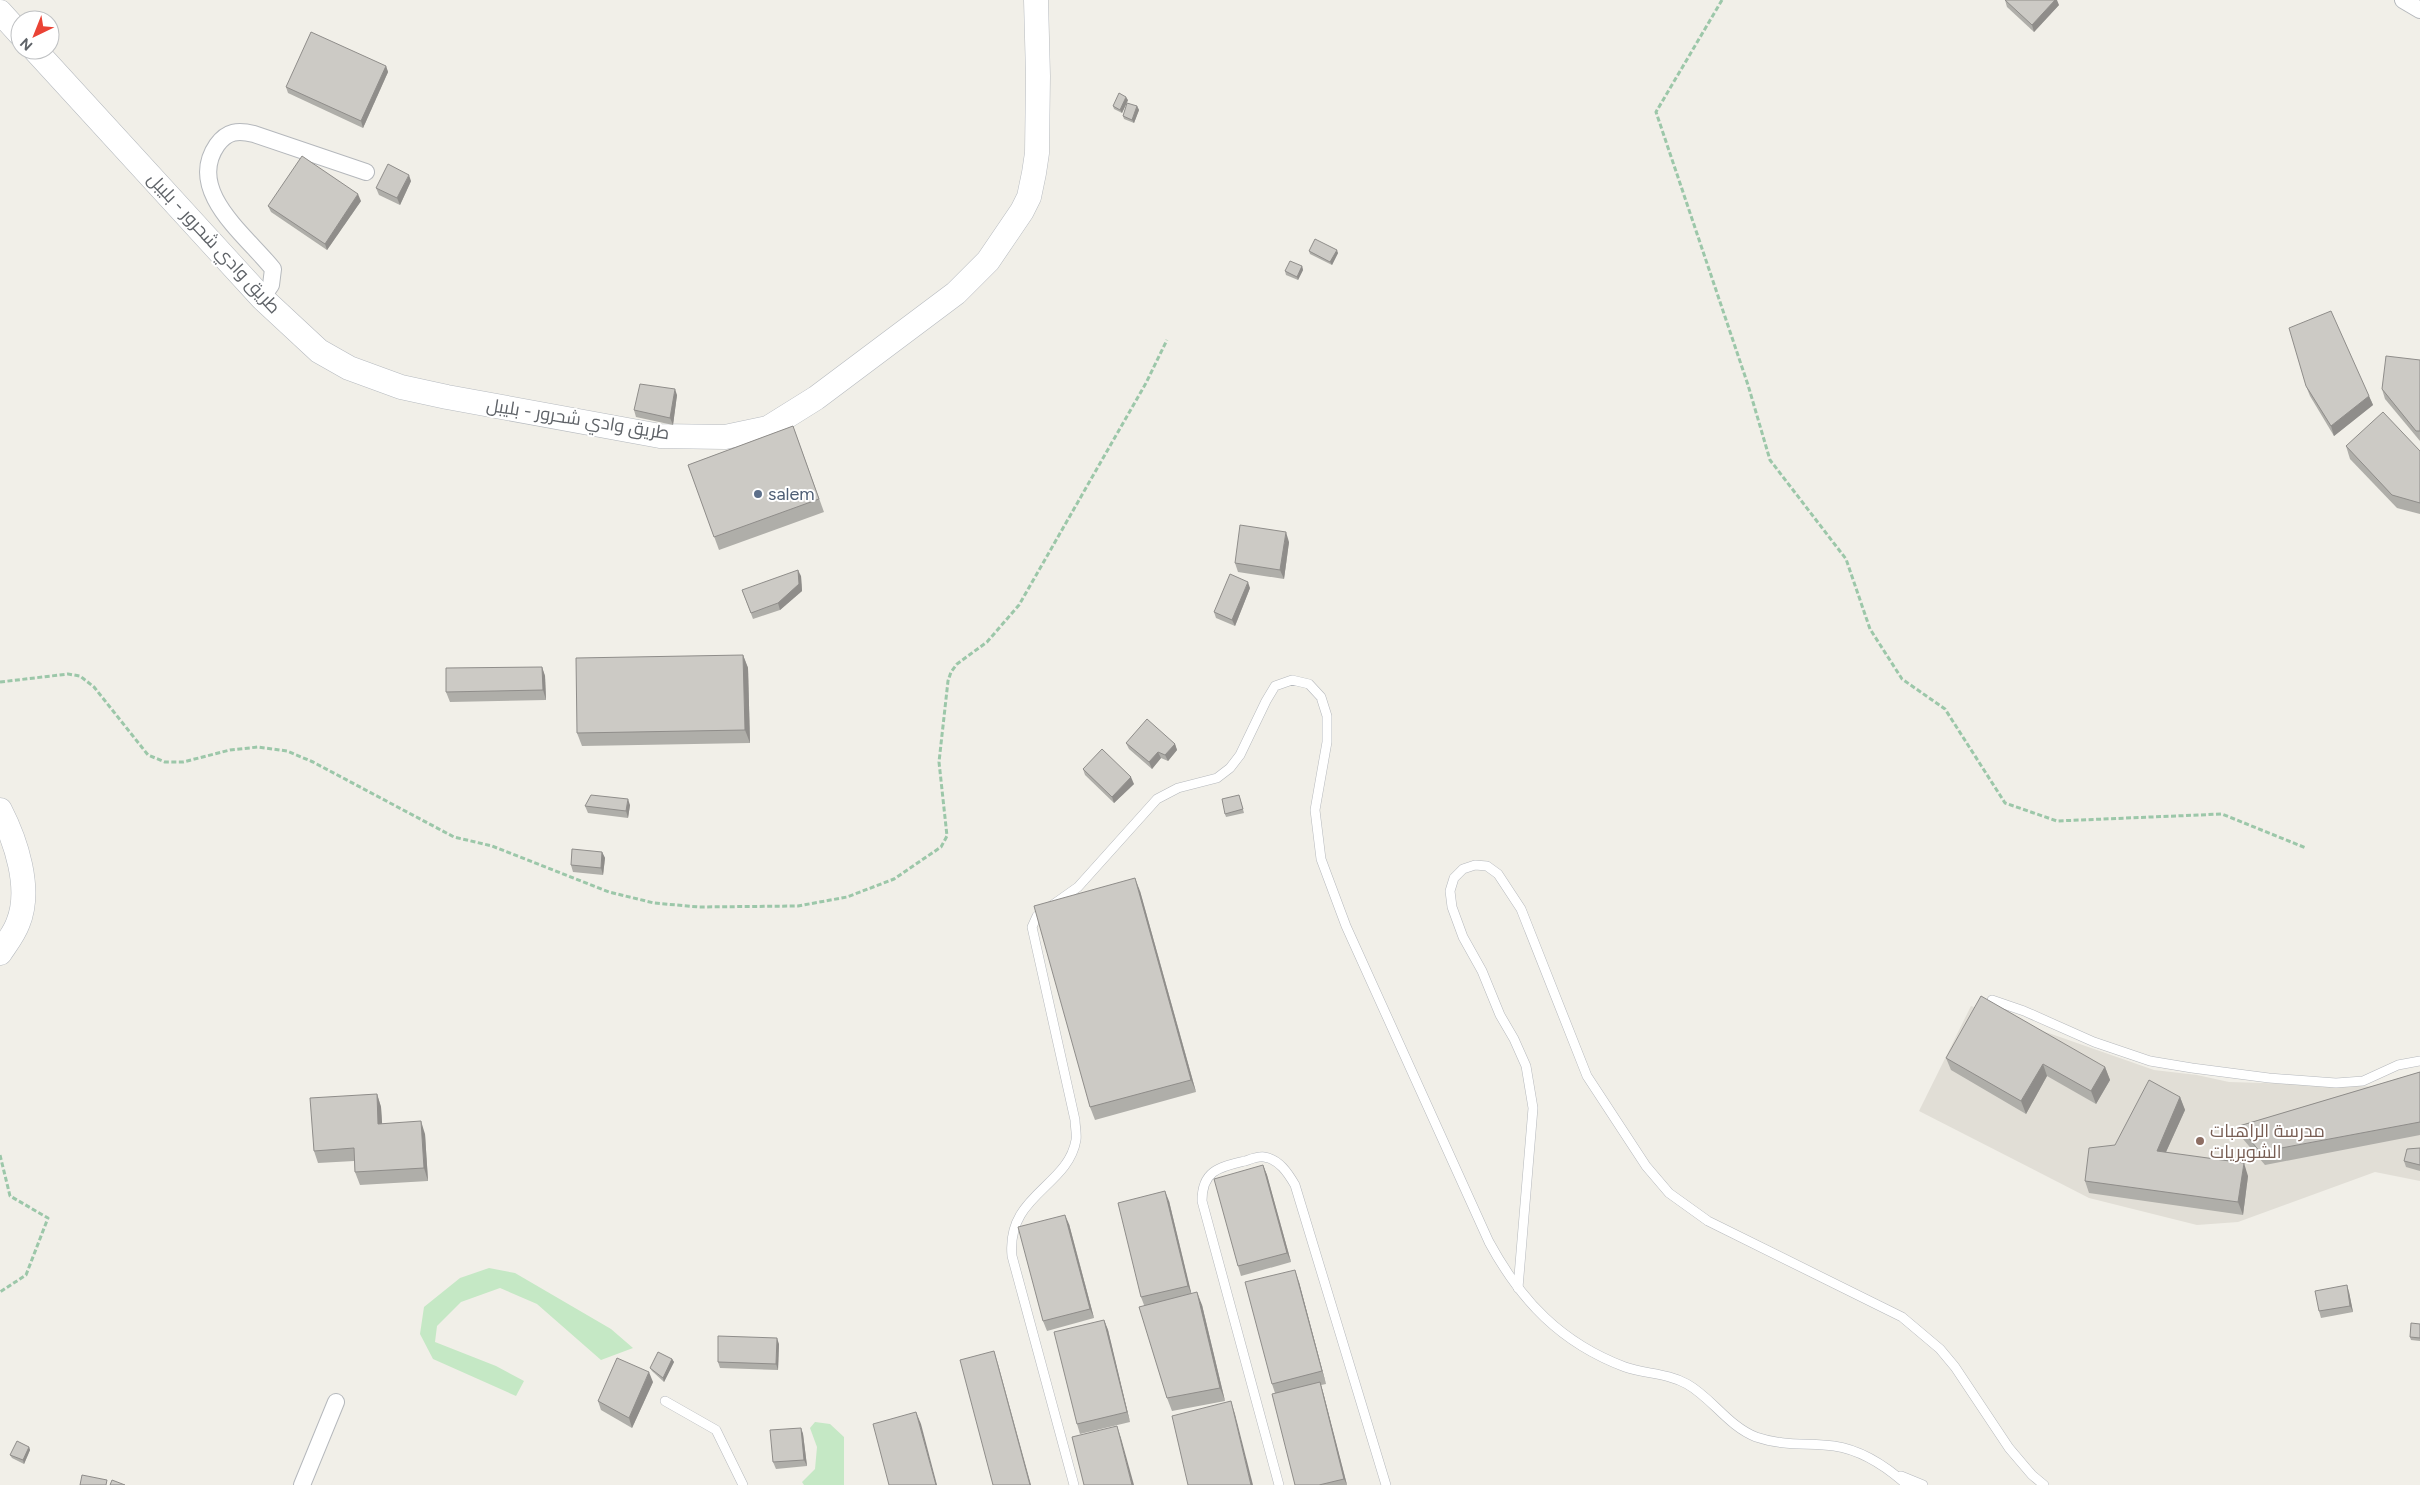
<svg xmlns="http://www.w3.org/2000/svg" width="2420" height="1485" viewBox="0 0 2420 1485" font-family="Figtree,Cairo,sans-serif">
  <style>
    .education { fill: #e1ded6 }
    .green { fill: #c5e8c5 }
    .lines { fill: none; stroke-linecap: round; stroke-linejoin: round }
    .lane-casing { stroke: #b5b8bc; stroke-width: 10 }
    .street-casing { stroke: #b5b8bc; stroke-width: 18 }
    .secondary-casing { stroke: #b6babf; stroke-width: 25 }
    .path { stroke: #9cc7a9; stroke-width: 3; stroke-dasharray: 5 2.5; stroke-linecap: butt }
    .lane { stroke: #fff; stroke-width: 9 }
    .street { stroke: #fff; stroke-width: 16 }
    .secondary { stroke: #fff; stroke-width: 24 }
    .wall { fill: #afaea9 }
    .shaded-wall { fill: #8f8d8a }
    .building { fill: #cccac5; stroke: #8f8d8a }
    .service-dot { fill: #5c6f8a; stroke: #fff; stroke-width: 2 }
    .education-dot { fill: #8d6e63; stroke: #fff; stroke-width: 2 }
    .labels { text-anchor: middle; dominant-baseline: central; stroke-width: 4; stroke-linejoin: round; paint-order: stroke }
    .street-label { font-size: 18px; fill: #5f6368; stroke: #fff }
    .service-label { font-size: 18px; fill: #4e5e75; stroke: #fff; text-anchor: start }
    .education-label { font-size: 18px; fill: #785e54; stroke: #fff; text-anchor: start }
  </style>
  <rect width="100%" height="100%" fill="#f1efe8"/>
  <polygon class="education" points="1971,1006 2154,1070 2197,1075 2229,1082 2420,1088 2420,1181 2375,1172 2238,1222 2197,1225 2089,1198 1919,1111"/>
  <g class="green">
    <polygon points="489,1268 515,1273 611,1329 633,1348 601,1360 537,1304 500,1288 461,1302 437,1326 435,1342 496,1366 524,1381 516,1396 433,1359 420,1334 424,1307 460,1278"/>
    <polygon points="815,1422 830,1424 844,1437 844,1485 804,1485 802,1482 815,1469 817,1447 810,1428"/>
  </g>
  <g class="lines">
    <defs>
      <g id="lane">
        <polyline points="1992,1000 2024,1011 2094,1042 2150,1061 2192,1068 2269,1078 2336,1083 2363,1081 2398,1065 2420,1061"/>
        <polyline points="1518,1288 1533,1108 1526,1066 1514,1039 1500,1015 1482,971 1463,937 1452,907 1450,891 1454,878 1463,869 1475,865 1487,866 1498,874 1521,909 1587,1076 1646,1166 1669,1193 1708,1221 1902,1317 1940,1349 1955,1367 2009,1448 2032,1475 2044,1485"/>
        <polyline points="665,1401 716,1430 743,1485"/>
        <polyline points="1901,1476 1923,1485"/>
        <path d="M1074,1485L1012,1256C1006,1195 1068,1187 1076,1140C1077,1134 1075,1126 1075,1120L1032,927L1037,916L1078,887L1157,799L1178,788L1217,778L1230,768L1240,755L1266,701L1275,686L1292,680L1309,684L1321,697L1327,716V742L1315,810L1321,859L1346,926L1489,1242C1521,1301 1561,1343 1625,1367C1645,1374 1668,1373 1687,1384C1712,1398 1728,1426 1756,1437C1782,1446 1808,1443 1834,1446C1862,1450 1887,1467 1907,1485"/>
        <path d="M1279,1485L1202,1201C1202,1170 1220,1167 1245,1161C1251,1159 1259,1156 1264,1157C1279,1159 1288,1173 1295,1185L1386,1485"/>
      </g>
      <g id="street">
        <polyline points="2403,0 2420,10"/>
        <path d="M262,298L271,285L273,269C247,236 185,191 217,145C227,131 238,130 254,134L366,172"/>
        <polyline points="302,1485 336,1402"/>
      </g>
      <g id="secondary">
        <polyline points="0,12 20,34"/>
        <polyline points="35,50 262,298 319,351 349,368 401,387 447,397 660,436 725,437 768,428 816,398 956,293 988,261 1022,211 1029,197 1034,173 1037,153 1038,76 1036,0"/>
        <path d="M0,810C16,841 32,889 18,923C14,934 6,944 0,953"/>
      </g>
    </defs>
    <use href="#lane" class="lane-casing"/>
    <use href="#street" class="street-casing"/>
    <use href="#secondary" class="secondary-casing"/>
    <g class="path">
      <polyline points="1722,0 1656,112 1748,385 1770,460 1846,559 1870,629 1902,679 1945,709 2005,803 2057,821 2222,814 2306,848"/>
      <polyline points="0,682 68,674 80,676 94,687 148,755 165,762 183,762 230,750 258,747 287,751 313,762 454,837 492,846 609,892 654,903 699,907 798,906 847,897 894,879 941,847 947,836 939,762 948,681 951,672 957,664 987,642 1019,605 1146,383 1167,340"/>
      <polyline points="0,1155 10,1196 48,1218 26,1275 0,1292"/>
    </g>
    <use href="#lane" class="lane"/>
    <use href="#street" class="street"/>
    <use href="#secondary" class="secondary"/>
  </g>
  <g class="wall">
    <polygon points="2005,0 2059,5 2034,32 2007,7"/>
    <polygon points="386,66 388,72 363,128 288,93 286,87"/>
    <polygon points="1128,100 1122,113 1114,109 1113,106"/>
    <polygon points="1137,106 1139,110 1134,123 1124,119 1123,116"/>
    <polygon points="411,181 400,205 379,195 376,188"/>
    <polygon points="361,201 327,250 271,212 268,206"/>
    <polygon points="1309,251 1338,253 1332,265 1310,254"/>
    <polygon points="1302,266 1303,270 1298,280 1286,275 1285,271"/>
    <polygon points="2420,360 2420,441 2385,399 2382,389"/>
    <polygon points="2306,386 2369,396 2373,405 2334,436 2310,396"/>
    <polygon points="677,395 673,425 636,417 634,410"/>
    <polygon points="793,426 824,512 719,550 688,465"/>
    <polygon points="2346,446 2420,451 2420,514 2397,508 2350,459"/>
    <polygon points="1289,542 1284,579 1238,572 1235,563"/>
    <polygon points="801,576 802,591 780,610 753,619 742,590"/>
    <polygon points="1250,588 1235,626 1216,618 1214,612"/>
    <polygon points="743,655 748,668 750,743 582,746 577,733"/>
    <polygon points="542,667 545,676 546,700 450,702 446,692"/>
    <polygon points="1126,743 1175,744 1177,750 1168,761 1161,758 1152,769 1129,749"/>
    <polygon points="1083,769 1134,784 1114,803 1085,775"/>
    <polygon points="1240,798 1244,813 1226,817 1225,814"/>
    <polygon points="630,805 628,818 588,813 585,806"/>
    <polygon points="602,852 605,858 603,875 573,872 571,865"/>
    <polygon points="1140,891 1196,1092 1095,1120 1090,1107"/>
    <polygon points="1946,1058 2105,1067 2110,1080 2096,1104 2047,1076 2026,1114 1951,1070"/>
    <polygon points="2420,1072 2420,1135 2265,1165 2243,1139 2239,1126"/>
    <polygon points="377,1094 381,1107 382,1124 425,1134 428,1181 360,1185 355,1172 354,1161 318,1163 314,1151"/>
    <polygon points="2180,1097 2185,1110 2166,1152 2248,1176 2243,1215 2089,1193 2085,1181 2115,1145"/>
    <polygon points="2420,1148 2420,1171 2406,1167 2404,1161"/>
    <polygon points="1263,1165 1267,1175 1291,1262 1241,1276 1238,1266"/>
    <polygon points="1169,1201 1191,1293 1202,1305 1225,1401 1172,1411 1167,1398 1144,1305 1141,1297"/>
    <polygon points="1069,1224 1094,1318 1047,1331 1043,1321"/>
    <polygon points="1299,1282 1326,1384 1321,1385 1323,1392 1347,1485 1295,1485 1275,1393 1272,1384"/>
    <polygon points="2349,1292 2353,1312 2321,1318 2319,1311"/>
    <polygon points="1104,1320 1108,1330 1130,1422 1080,1434 1077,1424"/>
    <polygon points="2420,1324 2420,1341 2411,1340 2410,1337"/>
    <polygon points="779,1344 778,1370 720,1368 718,1362"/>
    <polygon points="672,1359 674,1362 664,1382 652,1371 650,1368"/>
    <polygon points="653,1382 632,1428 601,1410 598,1401"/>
    <polygon points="801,1428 803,1434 807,1466 776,1469 773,1462"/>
    <polygon points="29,1447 30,1450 24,1464 12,1458 10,1455"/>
  </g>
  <g class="shaded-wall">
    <polygon points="2055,0 2057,0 2059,5 2034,32 2032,25"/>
    <polygon points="386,66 388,72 363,128 361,121"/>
    <polygon points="1126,97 1128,100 1122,113 1120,110"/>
    <polygon points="1137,106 1139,110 1134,123 1132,120"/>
    <polygon points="409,175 411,181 400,205 397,198"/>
    <polygon points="358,194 361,201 327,250 325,244"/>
    <polygon points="1337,250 1338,253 1332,265 1330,262"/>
    <polygon points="1302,266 1303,270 1298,280 1297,277"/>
    <polygon points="675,389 677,395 673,425 670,418"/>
    <polygon points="2369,396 2373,405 2334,436 2331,426"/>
    <polygon points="1286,532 1289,542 1284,579 1280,570"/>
    <polygon points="798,570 801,576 802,591 780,610 778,603"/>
    <polygon points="1248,582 1250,588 1235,626 1232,620"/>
    <polygon points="743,655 748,668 750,743 745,730"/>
    <polygon points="542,667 545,676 546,700 543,690"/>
    <polygon points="1175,744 1177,750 1168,761 1165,755"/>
    <polygon points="1158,752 1161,758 1152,769 1149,762"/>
    <polygon points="1131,777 1134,784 1114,803 1112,797"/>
    <polygon points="628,799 630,805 628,818 626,811"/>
    <polygon points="602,852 605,858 603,875 601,868"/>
    <polygon points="1135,878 1140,891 1196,1092 1191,1080"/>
    <polygon points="2043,1064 2047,1076 2026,1114 2021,1101"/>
    <polygon points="2105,1067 2110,1080 2096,1104 2091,1091"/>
    <polygon points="377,1094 381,1107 383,1137 378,1124"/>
    <polygon points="2180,1097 2185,1110 2161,1163 2157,1151"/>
    <polygon points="421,1121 425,1134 428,1181 424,1168"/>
    <polygon points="2244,1163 2248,1176 2243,1215 2238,1202"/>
    <polygon points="1263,1165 1267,1175 1291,1262 1287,1253"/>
    <polygon points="1165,1191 1169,1201 1192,1296 1188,1286"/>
    <polygon points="1065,1215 1069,1224 1094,1318 1090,1309"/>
    <polygon points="1295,1270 1299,1282 1326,1384 1322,1371"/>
    <polygon points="2347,1285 2349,1292 2353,1312 2350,1306"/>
    <polygon points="1197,1292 1202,1305 1225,1401 1220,1388"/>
    <polygon points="1104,1320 1108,1330 1130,1422 1127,1412"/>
    <polygon points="777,1338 779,1344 778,1370 776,1364"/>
    <polygon points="994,1351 998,1364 1031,1485 1030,1485"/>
    <polygon points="672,1359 674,1362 664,1382 663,1378"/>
    <polygon points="649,1372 653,1382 632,1428 629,1418"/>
    <polygon points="1320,1382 1323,1392 1347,1485 1344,1479"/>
    <polygon points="1231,1401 1235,1414 1253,1485 1251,1485"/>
    <polygon points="916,1412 921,1424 937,1485 936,1485"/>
    <polygon points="1117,1426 1121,1438 1134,1485 1132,1485"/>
    <polygon points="801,1428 803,1434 807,1466 804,1460"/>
    <polygon points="29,1447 30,1450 24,1464 23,1460"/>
  </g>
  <g class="building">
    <polygon points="2005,0 2055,0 2032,25"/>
    <polygon points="311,32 386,66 361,121 286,87"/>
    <polygon points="1119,93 1126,97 1120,110 1113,106"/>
    <polygon points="1127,103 1137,106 1132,120 1123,116"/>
    <polygon points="302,156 358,194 325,244 268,206"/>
    <polygon points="388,164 409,175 397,198 376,188"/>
    <polygon points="1315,239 1337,250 1330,262 1309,251"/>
    <polygon points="1290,261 1302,266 1297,277 1285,271"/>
    <polygon points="2331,311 2369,396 2331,426 2306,386 2289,328"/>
    <polygon points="2386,356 2420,360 2420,431 2416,431 2382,389"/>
    <polygon points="640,384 675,389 670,418 634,410"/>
    <polygon points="2383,412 2420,451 2420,503 2392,495 2346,446"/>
    <polygon points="793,426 819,499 714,537 688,465"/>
    <polygon points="1240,525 1286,532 1280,570 1235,563"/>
    <polygon points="798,570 799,584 778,603 751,613 742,590"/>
    <polygon points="1230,574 1248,582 1232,620 1214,612"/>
    <polygon points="743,655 745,730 577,733 576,658"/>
    <polygon points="542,667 543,690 446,692 446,668"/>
    <polygon points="1147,719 1175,744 1165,755 1158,752 1149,762 1126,743"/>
    <polygon points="1102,749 1131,777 1112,797 1083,769"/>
    <polygon points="591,795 628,799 626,811 585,806"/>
    <polygon points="1239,795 1243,809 1225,814 1222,799"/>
    <polygon points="572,849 602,852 601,868 571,865"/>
    <polygon points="1135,878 1191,1080 1090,1107 1034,906"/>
    <polygon points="1981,996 2105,1067 2091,1091 2043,1064 2021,1101 1946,1058"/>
    <polygon points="2420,1072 2420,1122 2260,1152 2239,1126"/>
    <polygon points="2149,1080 2180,1097 2157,1151 2244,1163 2238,1202 2085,1181 2089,1148 2115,1145"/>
    <polygon points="377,1094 378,1124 421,1121 424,1168 355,1172 354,1148 314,1151 310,1098"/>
    <polygon points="2420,1148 2420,1165 2404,1161 2407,1149"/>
    <polygon points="1263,1165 1287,1253 1238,1266 1214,1179"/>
    <polygon points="1165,1191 1188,1286 1141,1297 1118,1203"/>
    <polygon points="1065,1215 1090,1309 1043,1321 1018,1227"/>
    <polygon points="1295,1270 1322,1371 1272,1384 1245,1282"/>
    <polygon points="2347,1285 2350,1306 2319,1311 2315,1291"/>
    <polygon points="1197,1292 1220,1388 1167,1398 1139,1307"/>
    <polygon points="1104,1320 1127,1412 1077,1424 1054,1332"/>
    <polygon points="2411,1323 2420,1324 2420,1338 2410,1337"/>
    <polygon points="718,1336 777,1338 776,1364 718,1362"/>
    <polygon points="994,1351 1030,1485 993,1485 960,1360"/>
    <polygon points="658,1352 672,1359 663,1378 650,1368"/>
    <polygon points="617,1358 649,1372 629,1418 598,1401"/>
    <polygon points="1320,1382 1344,1479 1319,1485 1295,1485 1272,1394"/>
    <polygon points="1231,1401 1251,1485 1188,1485 1172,1416"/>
    <polygon points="916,1412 936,1485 889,1485 873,1424"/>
    <polygon points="1117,1426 1132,1485 1084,1485 1072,1437"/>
    <polygon points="801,1428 804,1460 773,1462 770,1430"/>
    <polygon points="17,1441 29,1447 23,1460 10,1455"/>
    <polygon points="82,1475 107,1480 106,1485 80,1485"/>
    <polygon points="112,1480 125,1485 110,1485"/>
  </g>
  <circle class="service-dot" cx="758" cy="494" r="5"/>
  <circle class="education-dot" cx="2200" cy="1141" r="5"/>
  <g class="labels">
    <g class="street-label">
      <text transform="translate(214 243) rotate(47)">طريق وادي شحرور - بليبل</text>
      <text transform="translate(578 419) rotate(9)">طريق وادي شحرور - بليبل</text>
    </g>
    <g class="service-label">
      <text x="768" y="494">salem</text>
    </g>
    <g class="education-label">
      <text x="2210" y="1131">مدرسة الراهبات<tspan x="2210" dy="21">الشويريات</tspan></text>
    </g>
  </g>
  <g transform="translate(35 35) rotate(223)"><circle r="24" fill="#ffffff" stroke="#bfc1c3"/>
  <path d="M0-4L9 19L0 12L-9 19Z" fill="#ea4335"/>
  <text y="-8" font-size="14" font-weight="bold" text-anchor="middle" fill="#5f6368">N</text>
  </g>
</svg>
